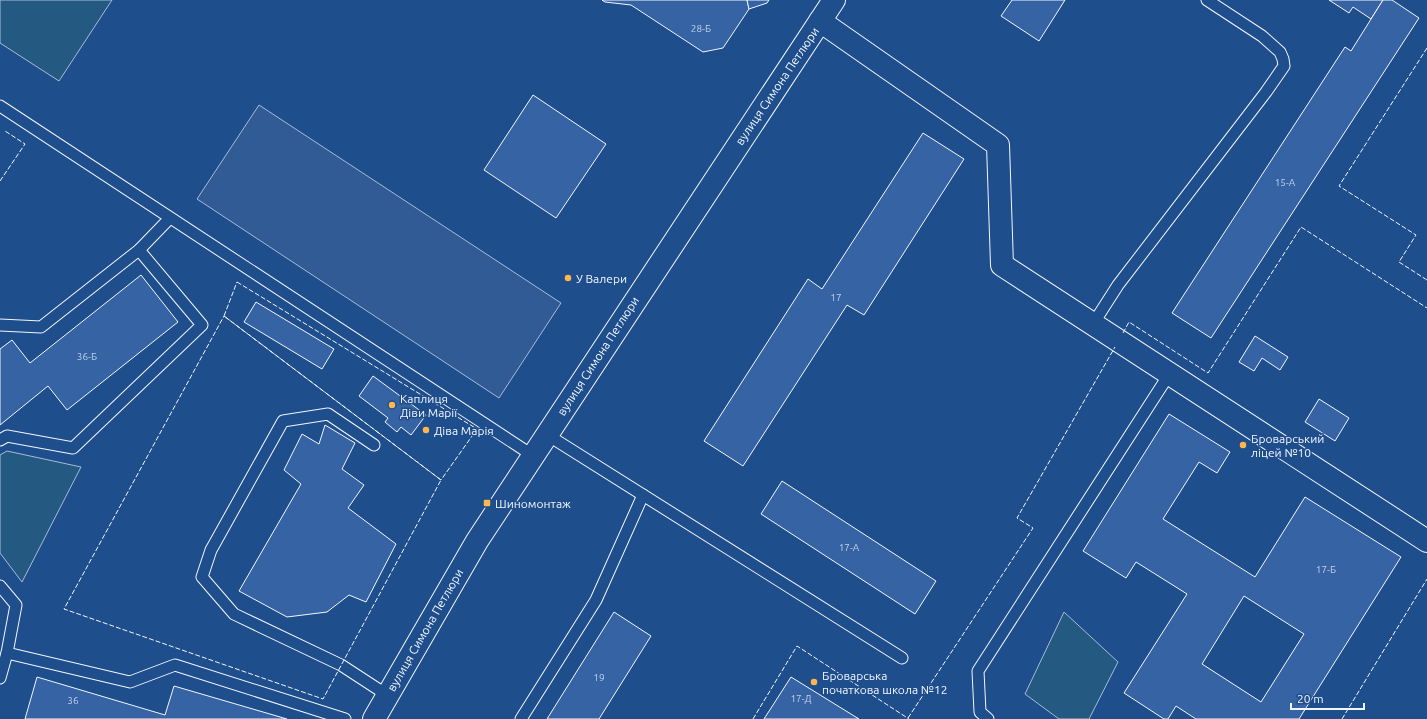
<svg xmlns="http://www.w3.org/2000/svg" width="1427" height="719" viewBox="0 0 1427 719" font-family="Ubuntu,sans-serif">
  <style>
    .green { fill: #245a82; stroke: #a8bbd7 }
    .parking { fill: #305b95; stroke: #a8bbd7 }
    .building { fill: #3563a3; stroke: #f2f6ff; fill-rule: evenodd }
    .lines { fill: none; stroke-linecap: round; stroke-linejoin: round }
    .service-casing { stroke: #f2f6ff; stroke-width: 13 }
    .minor-casing { stroke: #f2f6ff; stroke-width: 24 }
    .secondary-casing { stroke: #f2f6ff; stroke-width: 24 }
    .service { stroke: #1f4e8c; stroke-width: 11 }
    .minor { stroke: #1f4e8c; stroke-width: 22 }
    .secondary { stroke: #1f4e8c; stroke-width: 22 }
    .fence { stroke: #f2f6ff; stroke-width: 1; stroke-dasharray: 5 2; stroke-linecap: butt }
    .poi-dot { fill: #ffb74d; stroke: #1f4e8c; stroke-width: 1.5 }
    .labels { text-anchor: middle; dominant-baseline: central; stroke-width: 3; stroke-linejoin: round; paint-order: stroke }
    .number-label { font-size: 10px; fill: #c3d1e8 }
    .street-label { font-size: 12px; fill: #f2f6ff; stroke: #1f4e8c }
    .poi-label { font-size: 12px; fill: #f2f6ff; stroke: #1f4e8c; text-anchor: start }
  </style>
  <rect width="100%" height="100%" fill="#1f4e8c"/>
  <g class="green">
    <polygon points="0,0 112,0 59,81 0,43"/>
    <polygon points="7,451 81,467 22,582 0,553 0,455"/>
    <polygon points="1064,612 1118,662 1089,719 1059,719 1025,694"/>
  </g>
  <polygon class="parking" points="259,105 561,303 499,398 197,199"/>
  <g class="building">
    <polygon points="602,0 747,0 749,9 723,48 703,52 631,5 605,2"/>
    <polygon points="747,0 769,0 767,3 749,9"/>
    <polygon points="1012,0 1065,0 1039,41 1001,16"/>
    <polygon points="1329,0 1383,0 1371,19 1353,7 1349,13"/>
    <polygon points="1383,0 1392,0 1419,18 1211,338 1172,313 1345,47 1351,51"/>
    <polygon points="533,95 606,144 556,218 484,170"/>
    <polygon points="923,133 964,159 864,315 847,305 743,466 704,441 808,279 822,289"/>
    <polygon points="141,275 178,322 67,410 48,386 0,425 0,349 12,340 30,363"/>
    <polygon points="256,302 334,349 322,369 244,322"/>
    <polygon points="1255,336 1288,357 1280,370 1262,358 1254,371 1239,362"/>
    <polygon points="373,376 426,415 411,435 401,427 397,432 385,422 388,418 359,396"/>
    <polygon points="1319,399 1349,418 1335,441 1305,422"/>
    <path d="M1169,414L1230,452L1217,473L1199,462L1163,519L1255,577L1305,497L1401,557L1299,719H1196L1176,706L1168,719H1164L1124,693L1187,594L1136,562L1126,578L1083,551ZM1244,596L1304,634L1261,702L1202,664Z"/>
    <polygon points="325,425 355,443 342,469 364,485 348,508 396,544 366,602 349,595 327,612 287,617 239,591 301,484 284,470 302,434 319,444"/>
    <polygon points="782,481 936,581 915,614 761,514"/>
    <polygon points="614,612 651,636 599,719 547,719"/>
    <polygon points="37,677 165,715 174,686 287,719 25,719"/>
    <polygon points="791,677 859,719 764,719"/>
  </g>
  <g class="lines">
    <defs>
      <g id="service">
        <polyline points="0,106 532,455"/>
        <polyline points="1093,324 1118,285 1266,92 1284,66 1283,59 1280,52 1262,36 1207,0"/>
        <polyline points="0,325 41,327 139,250 170,218"/>
        <polyline points="546,434 902,658"/>
        <polyline points="0,440 7,436 73,448 202,325 139,250"/>
        <polyline points="374,445 328,414 283,421 211,550 202,577 234,614 341,665 387,695"/>
        <polyline points="0,586 16,605 7,653"/>
        <polyline points="0,678 7,653 130,682 175,665 345,719"/>
        <polyline points="521,719 596,600 643,495"/>
        <polyline points="988,719 980,712 978,671 1170,373"/>
      </g>
      <polyline id="minor" points="820,21 998,145 1002,265 1427,541"/>
      <polyline id="secondary" points="374,719 477,541 834,0"/>
    </defs>
    <use href="#service" class="service-casing"/>
    <use href="#minor" class="minor-casing"/>
    <use href="#secondary" class="secondary-casing"/>
    <use href="#service" class="service"/>
    <use href="#minor" class="minor"/>
    <use href="#secondary" class="secondary"/>
    <g class="fence">
      <polyline points="1427,48 1339,186 1416,235 1399,262 1427,280"/>
      <polyline points="0,181 25,144 5,131"/>
      <polygon points="237,282 477,429 441,480 224,316"/>
      <polygon points="224,316 441,480 323,699 64,609"/>
      <polyline points="1123,333 1129,322 1208,373 1301,227 1427,308"/>
      <polyline points="908,718 1033,528 1017,518 1115,347"/>
      <polyline points="753,719 797,646 909,719"/>
      <polyline points="1342,719 1427,579"/>
    </g>
  </g>
  <g class="poi-dot">
    <circle cx="568" cy="278" r="4"/>
    <circle cx="392" cy="405" r="4"/>
    <circle cx="426" cy="430" r="4"/>
    <circle cx="1243" cy="445" r="4"/>
    <rect x="483" y="499" width="8" height="8" rx="2"/>
    <circle cx="814" cy="682" r="4"/>
  </g>
  <g class="labels">
    <g class="number-label">
      <text x="701" y="28">28-Б</text>
      <text x="1285" y="182">15-А</text>
      <text x="836" y="297">17</text>
      <text x="87" y="356">36-Б</text>
      <text x="849" y="547">17-А</text>
      <text x="1326" y="569">17-Б</text>
      <text x="599" y="677">19</text>
      <text x="801" y="698">17-Д</text>
      <text x="73" y="700">36</text>
    </g>
    <g class="street-label">
      <text transform="translate(777 86) rotate(-56)">вулиця Симона Петлюри</text>
      <text transform="translate(598 356) rotate(-57)">вулиця Симона Петлюри</text>
      <text transform="translate(425 630) rotate(-60)">вулиця Симона Петлюри</text>
    </g>
    <g class="poi-label">
      <text x="576" y="278">У Валери</text>
      <text x="400" y="398">Каплиця<tspan x="400" dy="14">Діви Марії</tspan></text>
      <text x="434" y="430">Діва Марія</text>
      <text x="1251" y="438">Броварський<tspan x="1251" dy="14">ліцей №10</tspan></text>
      <text x="495" y="503">Шиномонтаж</text>
      <text x="822" y="675">Броварська<tspan x="822" dy="14">початкова школа №12</tspan></text>
    </g>
  </g>
  <path d="M1291 703v6h73v-6" fill="none" stroke="#f2f6ff" stroke-width="2"/>
  <text x="1297" y="703" font-size="12" fill="#f2f6ff" stroke="#1f4e8c" stroke-width="3" paint-order="stroke">20 m</text>
</svg>
